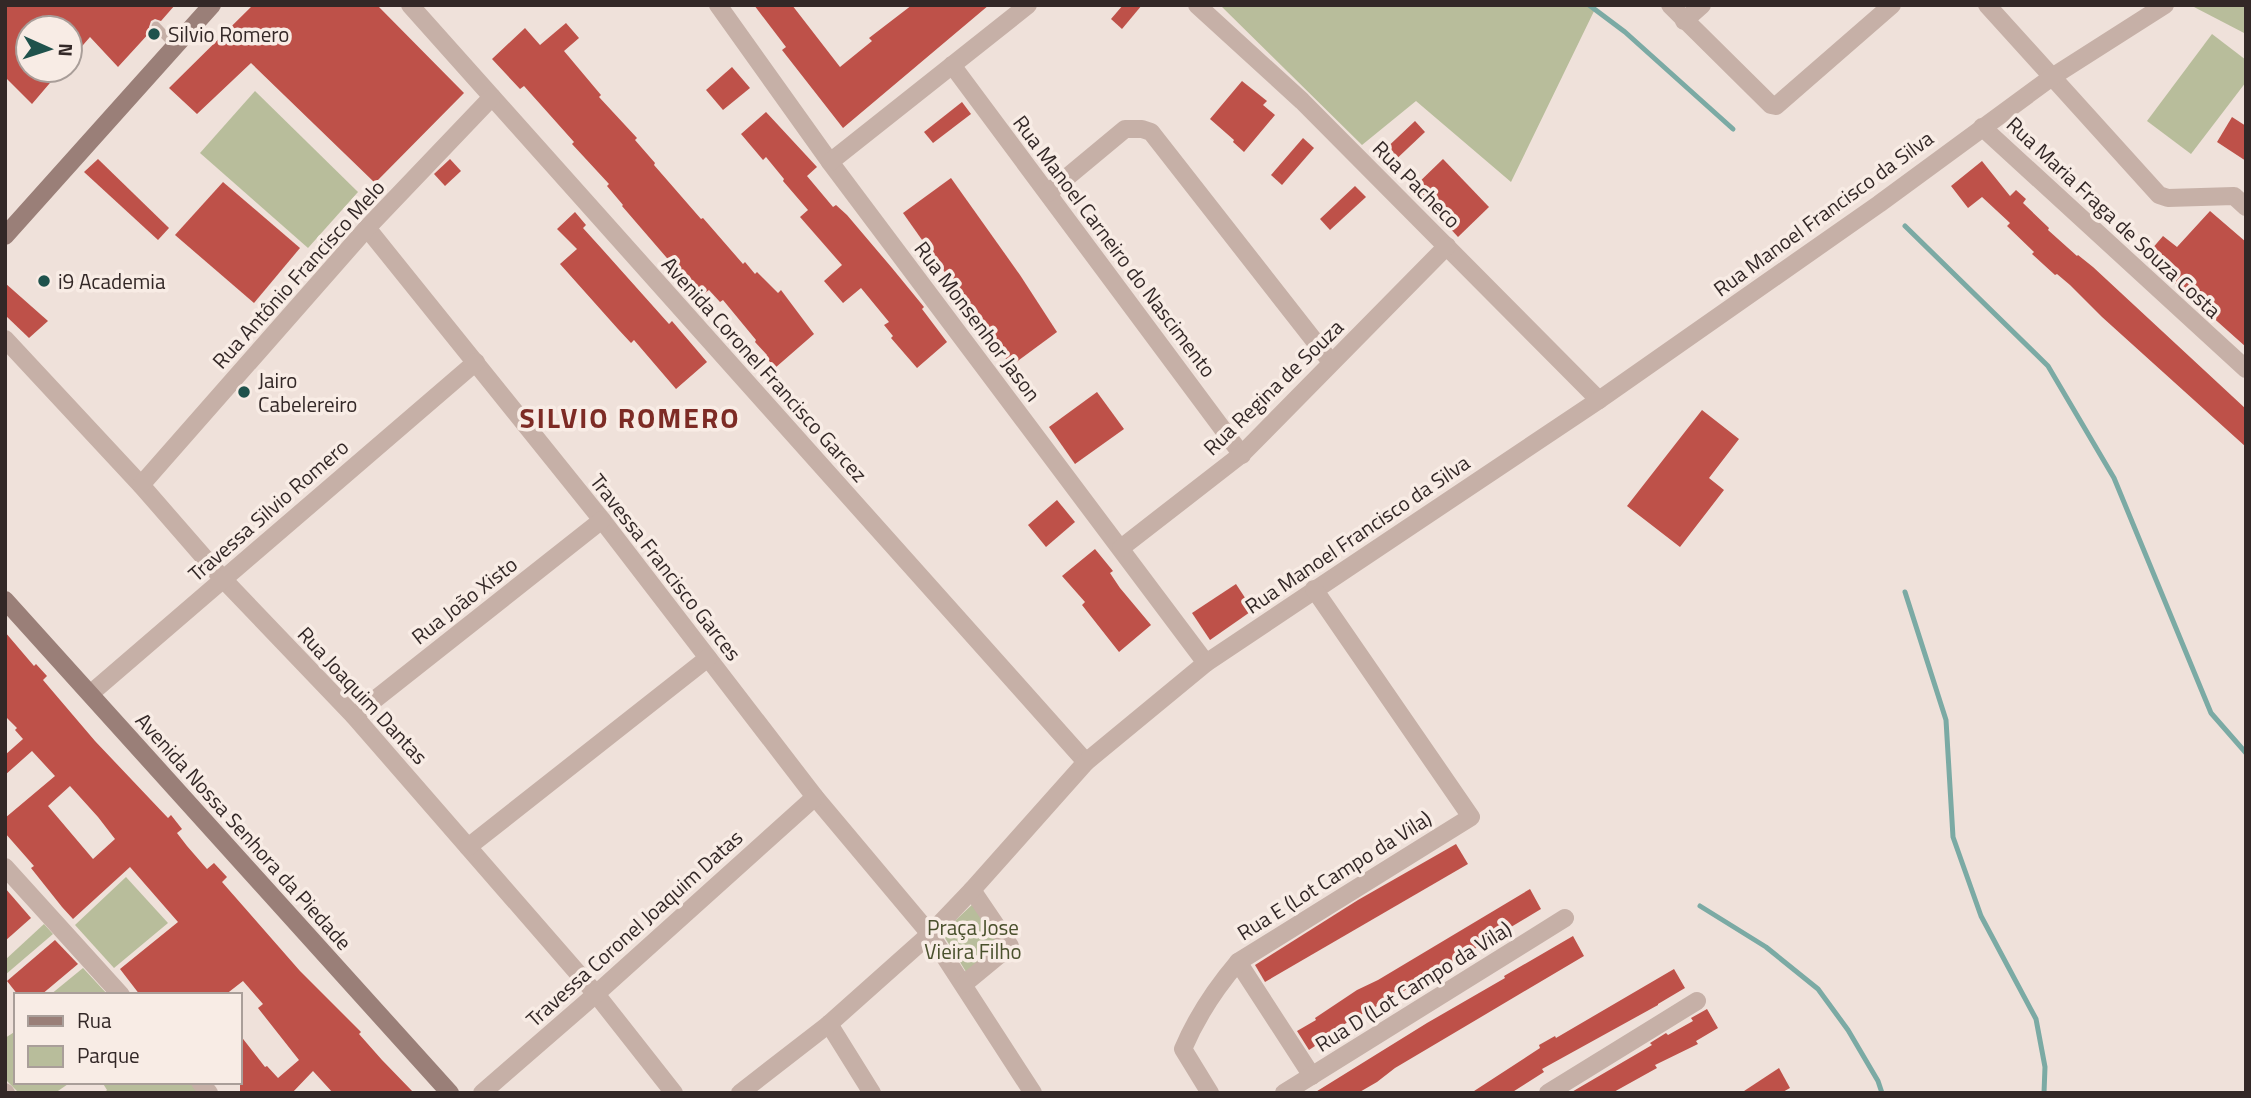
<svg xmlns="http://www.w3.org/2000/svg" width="2251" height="1098" viewBox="0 0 2251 1098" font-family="'Titillium Web',sans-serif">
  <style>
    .green { fill: #b8bd9b }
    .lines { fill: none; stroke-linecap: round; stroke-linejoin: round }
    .stream { stroke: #7baaa4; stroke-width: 5 }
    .building { fill: #be5149; fill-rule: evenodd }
    .service { stroke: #c6b0a7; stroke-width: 9 }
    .minor { stroke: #c6b0a7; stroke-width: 18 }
    .secondary { stroke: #9a7f78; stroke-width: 18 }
    .poi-dot { fill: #1f524c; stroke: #f8ece5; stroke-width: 2.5 }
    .labels { text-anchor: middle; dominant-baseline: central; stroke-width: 7; stroke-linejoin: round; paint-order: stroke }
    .poi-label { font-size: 21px; fill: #332827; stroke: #f8ece5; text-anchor: start }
    .street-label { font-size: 21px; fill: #332827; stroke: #f8ece5 }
    .park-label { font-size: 21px; fill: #49502c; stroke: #f8ece5 }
    .district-label { font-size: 28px; font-weight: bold; letter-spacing: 2px; fill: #7d2b25; stroke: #f8ece5 }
  </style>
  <rect width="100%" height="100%" fill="#efe1da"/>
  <g class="green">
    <polygon points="1220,5 1597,5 1511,182 1416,101 1362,145"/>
    <polygon points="2196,5 2246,5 2246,34 2194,7"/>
    <polygon points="2212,34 2246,60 2246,82 2191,154 2147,121"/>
    <polygon points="255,91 358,192 308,248 200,153"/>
    <polygon points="126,877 168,923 114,968 75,925"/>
    <polygon points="976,901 1003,945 968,975 942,933"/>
    <polygon points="44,924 53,934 5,975 5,960"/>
    <polygon points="83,968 108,995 50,995"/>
    <polygon points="16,1031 16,1082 71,1082 55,1093 19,1093 5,1079 5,1038"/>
    <polygon points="102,1082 189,1082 199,1093 104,1093 107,1090"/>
  </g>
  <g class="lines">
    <g class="stream">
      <polyline points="1589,5 1625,32 1733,129"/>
      <polyline points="1905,226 2048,366 2114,478 2211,713 2246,753"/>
      <polyline points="1905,592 1946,720 1953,837 1981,916 2036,1019 2045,1067 2044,1093"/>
      <polyline points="1700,906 1766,947 1818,989 1848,1030 1878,1081 1882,1093"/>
    </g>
  </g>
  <g class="building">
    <polygon points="5,5 175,5 161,21 155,19 151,21 149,27 151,31 118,67 90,37 70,60 70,28 28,28 28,70 61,70 32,104 5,77"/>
    <polygon points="253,5 377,5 464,93 375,183 251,63 197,114 169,88"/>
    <polygon points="754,5 792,5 840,67 872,41 869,38 912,5 989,5 843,128 782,50 786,47"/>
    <polygon points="1123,5 1142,5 1122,29 1111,19"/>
    <polygon points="566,23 579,38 564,51 601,95 599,97 637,138 635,140 655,163 654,165 701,219 703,218 743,264 745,262 755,274 757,272 778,293 781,290 814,334 775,368 765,356 767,355 755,342 756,340 723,300 720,302 709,290 702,295 685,279 622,206 623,205 607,186 609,184 572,144 574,142 524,86 520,89 492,59 525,28 540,45"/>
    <polygon points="732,67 750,88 723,110 706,90"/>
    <polygon points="1242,81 1267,101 1263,105 1275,115 1244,152 1233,142 1234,140 1210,119"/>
    <polygon points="962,102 971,114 933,143 924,132"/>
    <polygon points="766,112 817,167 807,176 833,207 836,205 847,215 892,268 924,307 922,309 947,342 917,368 891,338 893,336 884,325 889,322 861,288 843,303 824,281 842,265 800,217 808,210 783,181 784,179 766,157 763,160 741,134"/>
    <polygon points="2232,117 2246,126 2246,161 2217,142"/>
    <polygon points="1415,121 1425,132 1389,166 1379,155"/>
    <polygon points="1303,138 1314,148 1282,185 1271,175"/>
    <polygon points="98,159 169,228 158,240 84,172"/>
    <polygon points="450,159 461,171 445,186 434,174"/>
    <polygon points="1443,159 1489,207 1458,237 1413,188"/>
    <polygon points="1982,161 2010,196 2016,190 2026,199 2023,203 2049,228 2048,230 2077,256 2078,255 2093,267 2246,409 2246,447 2102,317 2070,285 2057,274 2055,275 2032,254 2034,252 2007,226 2010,223 1982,197 1968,208 1951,186"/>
    <polygon points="951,178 1020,275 1057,332 1011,366 903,213"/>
    <polygon points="223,182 300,248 254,303 175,235"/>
    <polygon points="1355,186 1366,197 1330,230 1320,219"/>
    <polygon points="2210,211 2246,242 2246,347 2145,257 2163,236 2177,247"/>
    <polygon points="575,212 586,225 583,228 602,249 669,324 672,321 707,362 676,389 634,340 631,343 618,329 560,264 577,249 557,229"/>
    <polygon points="5,283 48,321 29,338 5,315"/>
    <polygon points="1097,392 1124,429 1075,464 1049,427"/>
    <polygon points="1702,410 1739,439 1709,478 1724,490 1680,547 1627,506"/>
    <polygon points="1057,500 1075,522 1046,547 1028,525"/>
    <polygon points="1095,549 1113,571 1110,573 1120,588 1151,625 1119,652 1082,605 1085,602 1062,576"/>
    <polygon points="1236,584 1253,610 1210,640 1192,613"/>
    <path d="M5,632L34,666L36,664L47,676L43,680L95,741L168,818L171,815L182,829L177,833L187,846L207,869L214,863L227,877L222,882L300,971L361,1032L359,1034L382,1060L414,1093H333L313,1071L292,1093H240V1035L265,1067L267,1066L278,1078L299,1060L258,1008L263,1004L243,981L225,995H140L120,969L178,922L130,867L73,919L62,907L31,868L34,866L5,833V818L55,776L32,751L5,775V755L23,739L15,730L17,728L5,716ZM70,786L98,817L115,839L93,859L48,806Z"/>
    <polygon points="1456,844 1468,864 1265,982 1255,965 1358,900"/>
    <polygon points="5,888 31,918 5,941"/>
    <polygon points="1530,889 1541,909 1411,987 1341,1026 1342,1028 1309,1050 1297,1031 1316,1020 1315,1018 1357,990 1378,980"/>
    <polygon points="1573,936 1584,956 1395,1068 1377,1082 1358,1093 1314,1093 1427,1023 1505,978 1504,976"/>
    <polygon points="55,940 78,964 41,995 18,995 7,981"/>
    <polygon points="1674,969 1685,988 1658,1004 1658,1005 1542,1069 1544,1072 1511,1093 1471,1093 1540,1048 1539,1045 1555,1036 1556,1038"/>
    <polygon points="1707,1009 1718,1028 1696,1041 1698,1044 1655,1065 1657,1068 1612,1093 1570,1093 1652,1045 1650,1043 1666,1033 1668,1035 1693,1021 1691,1018"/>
    <polygon points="1779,1068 1790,1088 1781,1093 1741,1093"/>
  </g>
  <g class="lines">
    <polyline class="service" points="156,26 175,46"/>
    <g class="minor">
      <polyline points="410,5 1086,762"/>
      <polyline points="718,5 830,162 1206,663"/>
      <polyline points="1197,5 1302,101 1599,400"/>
      <polyline points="1670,5 1771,105 1776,106 1892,5"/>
      <polyline points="1987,5 2159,195 2168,198 2234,196 2246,207"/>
      <polyline points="1684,21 1702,5"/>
      <polyline points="952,65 1242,455"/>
      <polyline points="1982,127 2246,369"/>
      <polyline points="830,162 1028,5"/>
      <polyline points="1048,193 1125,129 1142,129 1151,132 1331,362"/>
      <polyline points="367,228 602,520 815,797 930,934 1033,1093"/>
      <polyline points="5,339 141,485 222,578 354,716 596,994 674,1093"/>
      <polyline points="141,485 367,228 492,97"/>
      <polyline points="1121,548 1242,454 1447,246"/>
      <polyline points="90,694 476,362"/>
      <polyline points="354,716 602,520"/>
      <polyline points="468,847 708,658"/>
      <polyline points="5,867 121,995"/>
      <polyline points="1238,962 1312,1076"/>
      <polyline points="964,984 1010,946 972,890"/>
      <polyline points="829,1024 872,1093"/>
      <polyline points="200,1082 209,1093"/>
      <polyline points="5,1092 6,1093"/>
      <polyline points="482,1093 596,994 815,797"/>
      <polyline points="740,1093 829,1024 930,934 972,890 1086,762 1206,663 1599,400 1879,204 2052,77 2165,5"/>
      <path d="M1210,1093L1183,1049C1197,1016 1215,989 1238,962L1471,817L1314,589"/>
      <polyline points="1284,1093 1565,918"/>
      <polyline points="1548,1093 1697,1001"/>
    </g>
    <g class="secondary">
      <polyline points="5,236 212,5"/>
      <polyline points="5,600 450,1093"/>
    </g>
  </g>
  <g class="poi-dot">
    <circle cx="154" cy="34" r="7"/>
    <circle cx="44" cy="281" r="7"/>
    <circle cx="244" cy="392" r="7"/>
  </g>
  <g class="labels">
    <g class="poi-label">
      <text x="168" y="34">Silvio Romero</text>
      <text x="58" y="281">i9 Academia</text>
      <text x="258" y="380">Jairo<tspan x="258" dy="24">Cabelereiro</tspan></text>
    </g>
    <g class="street-label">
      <text transform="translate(1417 184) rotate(45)">Rua Pacheco</text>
      <text transform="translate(1823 213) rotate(-36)">Rua Manoel Francisco da Silva</text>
      <text transform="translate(2114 217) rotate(43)">Rua Maria Fraga de Souza Costa</text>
      <text transform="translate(1115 246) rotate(53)">Rua Manoel Carneiro do Nascimento</text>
      <text transform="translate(298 274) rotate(-48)">Rua Antônio Francisco Melo</text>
      <text transform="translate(978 321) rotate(53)">Rua Monsenhor Jason</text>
      <text transform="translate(765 369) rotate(48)">Avenida Coronel Francisco Garcez</text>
      <text transform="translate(1273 387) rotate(-44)">Rua Regina de Souza</text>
      <text transform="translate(268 510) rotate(-41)">Travessa Silvio Romero</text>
      <text transform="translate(1357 534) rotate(-34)">Rua Manoel Francisco da Silva</text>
      <text transform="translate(666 567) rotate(52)">Travessa Francisco Garces</text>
      <text transform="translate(464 600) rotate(-38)">Rua João Xisto</text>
      <text transform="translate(363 695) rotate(47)">Rua Joaquim Dantas</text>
      <text transform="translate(244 831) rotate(48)">Avenida Nossa Senhora da Piedade</text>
      <text transform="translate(1334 875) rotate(-32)">Rua E (Lot Campo da Vila)</text>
      <text transform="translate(634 928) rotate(-42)">Travessa Coronel Joaquim Datas</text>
      <text transform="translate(1413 986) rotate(-32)">Rua D (Lot Campo da Vila)</text>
    </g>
    <g class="park-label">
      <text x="973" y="927">Praça Jose<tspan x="973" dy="24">Vieira Filho</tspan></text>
    </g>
    <g class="district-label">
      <text x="630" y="417">SILVIO ROMERO</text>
    </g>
  </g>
  <rect width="2251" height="1098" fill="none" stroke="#332827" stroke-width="14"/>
  <rect x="14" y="993" width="228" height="91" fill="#f8ece5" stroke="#a99e99" stroke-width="2"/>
  <rect x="28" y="1016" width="35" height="10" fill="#9a7f78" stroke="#a99e99" stroke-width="2"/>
  <text x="77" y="1028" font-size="21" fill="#332827">Rua</text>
  <rect x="28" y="1046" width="35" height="21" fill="#b8bd9b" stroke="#a99e99" stroke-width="2"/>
  <text x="77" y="1063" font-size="21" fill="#332827">Parque</text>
  <g transform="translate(49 49) rotate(93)"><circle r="33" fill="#f8ece5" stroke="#a99e99" stroke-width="2"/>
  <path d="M0-5L12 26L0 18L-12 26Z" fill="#1f524c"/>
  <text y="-10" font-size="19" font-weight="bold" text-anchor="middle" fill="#332827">N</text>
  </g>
</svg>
